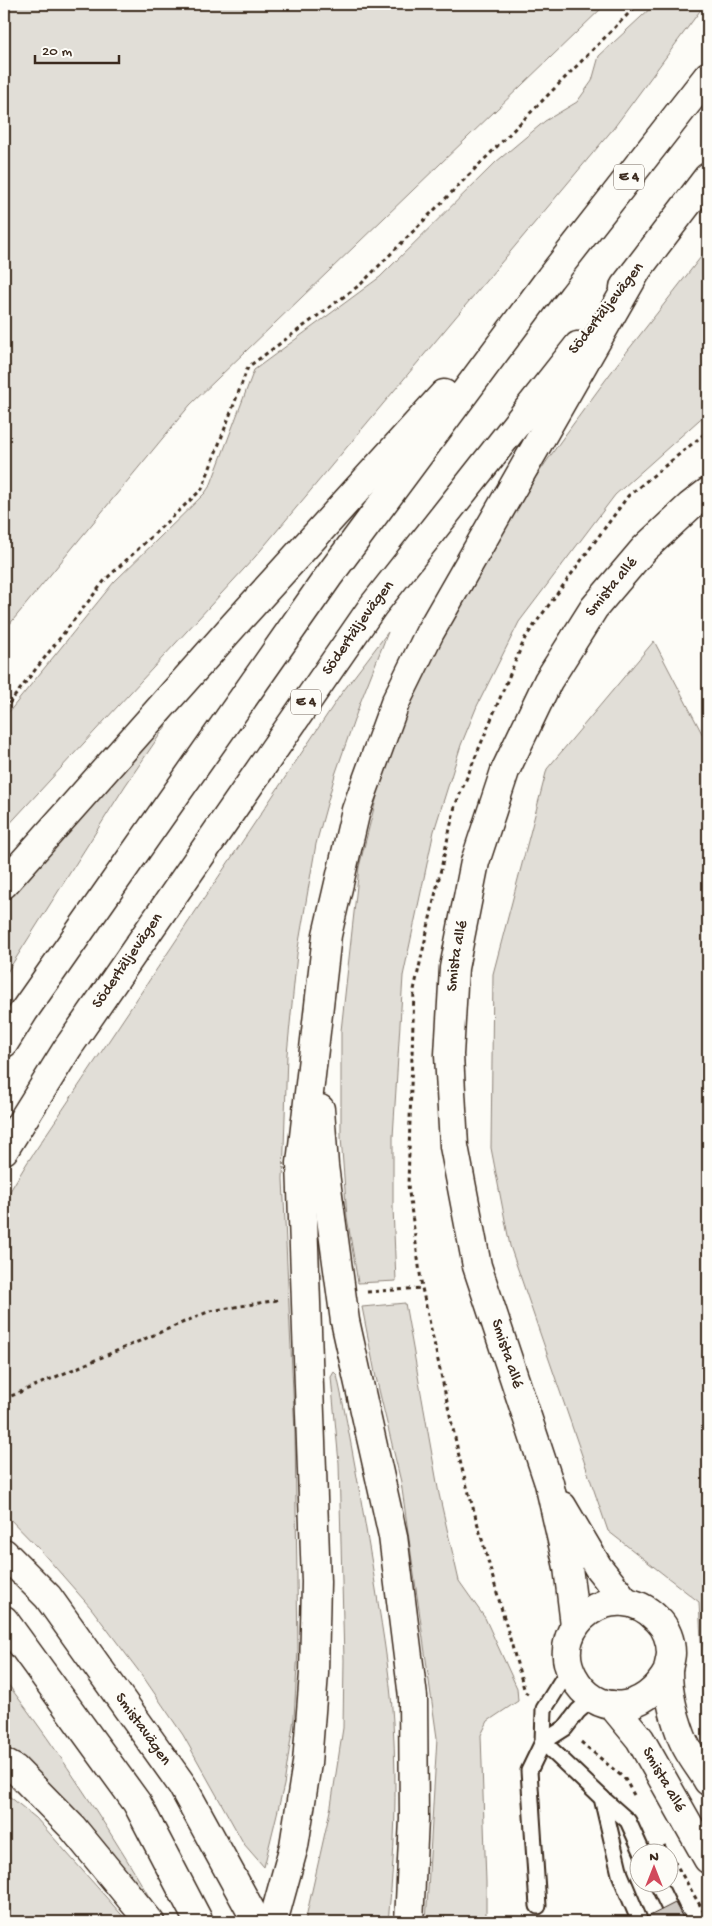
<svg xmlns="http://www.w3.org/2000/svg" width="712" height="1926" viewBox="0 0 712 1926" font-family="'Gochi Hand',sans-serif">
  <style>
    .green { fill: #e1ded7; stroke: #8e847a }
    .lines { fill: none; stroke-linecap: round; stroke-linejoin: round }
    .service-casing { stroke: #3b2a1e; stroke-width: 19 }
    .tertiary-casing { stroke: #3b2a1e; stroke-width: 31 }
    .secondary-casing { stroke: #3b2a1e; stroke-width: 31 }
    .motorway-casing { stroke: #3b2a1e; stroke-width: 31 }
    .path { stroke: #3b2a1e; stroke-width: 3; stroke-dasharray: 4 4; stroke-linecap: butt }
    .service { stroke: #fdfcf7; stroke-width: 15 }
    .tertiary { stroke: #fdfcf7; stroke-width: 28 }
    .secondary { stroke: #fdfcf7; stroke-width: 28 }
    .motorway { stroke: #fdfcf7; stroke-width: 28 }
    .shaded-wall { fill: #908c88; stroke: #3b2a1e }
    .building { fill: #cdc8c2; stroke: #3b2a1e }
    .labels { text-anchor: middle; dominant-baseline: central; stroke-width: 5; stroke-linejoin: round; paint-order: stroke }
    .shield { fill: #fdfcf7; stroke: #75695f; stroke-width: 1 }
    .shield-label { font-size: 15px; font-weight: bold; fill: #3b2a1e }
    .street-label { font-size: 16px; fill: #3b2a1e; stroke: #fdfcf7 }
  </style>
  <rect width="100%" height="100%" fill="#fdfcf7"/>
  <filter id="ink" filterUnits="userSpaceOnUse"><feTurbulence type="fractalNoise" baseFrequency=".02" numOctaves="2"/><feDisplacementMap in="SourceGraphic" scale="10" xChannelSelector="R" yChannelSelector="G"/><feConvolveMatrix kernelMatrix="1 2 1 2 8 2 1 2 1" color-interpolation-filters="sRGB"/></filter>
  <g filter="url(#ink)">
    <g class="green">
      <polygon points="4,4 606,4 190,405 4,631"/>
      <polygon points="655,4 705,4 613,129 255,557 4,830 4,718 114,582 205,493 211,484 254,370 380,277 496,162 545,121 577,102 592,81 599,56"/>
      <polygon points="708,248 708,412 615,495 519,622 477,706 461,745 434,831 403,976 393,1137 393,1207 396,1281 358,1283 347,1217 341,1137 341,1031 359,867 387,757 420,666 486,549 560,442 618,363"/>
      <polygon points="388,632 360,703 335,775 316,844 297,954 287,1054 283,1179 295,1434 298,1650 294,1718 284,1785 264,1867 244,1844 183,1735 144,1678 91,1608 41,1551 4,1513 4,1201 27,1163 341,694"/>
      <polygon points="654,641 708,745 708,1688 703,1678 699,1602 608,1531 510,1246 491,1148 493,974 547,769"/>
      <polygon points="193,686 125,786 4,977 4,900"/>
      <polygon points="405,1303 439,1494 459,1581 485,1618 517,1688 518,1701 488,1721 481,1735 486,1882 486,1922 426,1922 437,1738 401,1482 375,1373 362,1307"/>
      <path d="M334,1372L337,1375C351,1438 361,1501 372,1564C380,1617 390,1669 393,1722C397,1789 395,1856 388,1922H305L331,1806L343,1728L344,1660L339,1463L331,1377Z"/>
      <path d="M4,1679C63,1756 115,1838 164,1922L102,1847L4,1751Z"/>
      <polygon points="4,1792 36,1818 128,1922 4,1922"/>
    </g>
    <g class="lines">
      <defs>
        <g id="service">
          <polyline points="543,1742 602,1798 620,1874 640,1922"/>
          <polyline points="543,1742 565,1728 578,1711 592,1699"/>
          <polyline points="602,1798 628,1821 643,1854"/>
          <polyline points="658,1884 675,1919"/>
          <polyline points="538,1906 529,1771 543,1742 544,1709 569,1669"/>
        </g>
        <g id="tertiary">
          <polyline points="562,1506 598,1567 625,1601"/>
          <path id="s1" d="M575,1625L568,1567L549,1483L477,1266L454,1146L449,1055L454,968L475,862L505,771L548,681L594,608L644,549L690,506L708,492"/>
          <path d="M668,1671C646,1713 596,1719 573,1676C546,1626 614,1574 657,1619C666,1627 671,1641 671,1653C671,1659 668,1666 668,1672C668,1693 674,1716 681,1735C686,1751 700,1767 708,1781"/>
          <path id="s2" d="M612,1705L640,1739L708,1859"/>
        </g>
        <g id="secondary">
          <path id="s3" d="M4,1553L48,1597L182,1785L257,1922"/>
          <polyline points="4,1620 137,1803 199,1922"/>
        </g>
        <g id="motorway">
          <polyline points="624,287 708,177"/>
          <polyline points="4,884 234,625 444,394"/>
          <polyline points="4,1043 24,1011 328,577 550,278 708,76"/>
          <polyline points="320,1109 324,1166 345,1321 393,1536 413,1697 414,1819 409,1922"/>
          <path id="s4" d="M4,1150L67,1049L373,606L578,346"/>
          <polyline points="4,1763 15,1769 72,1827 150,1922"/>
          <polyline points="273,1922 294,1846 307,1763 314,1673 316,1582 301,1163 327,935 356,810 395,703 430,632 636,272"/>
        </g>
      </defs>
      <use href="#service" class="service-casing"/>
      <use href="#tertiary" class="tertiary-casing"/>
      <use href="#secondary" class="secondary-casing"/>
      <use href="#motorway" class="motorway-casing"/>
      <g class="path">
        <polyline points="4,710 105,580 202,489 248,367 361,284 638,4"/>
        <polyline points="367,1292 422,1288"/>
        <polyline points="4,1399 210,1311 278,1300"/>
        <polyline points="528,1694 525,1692 461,1465 422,1288 408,1185 414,990 455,806 525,638 628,496 708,431"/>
        <polyline points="581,1742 625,1779 634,1795"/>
        <polyline points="664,1845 669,1854"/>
        <polyline points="670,1854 708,1919"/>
      </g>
      <use href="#service" class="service"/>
      <use href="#tertiary" class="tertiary"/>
      <use href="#secondary" class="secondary"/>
      <use href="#motorway" class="motorway"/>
    </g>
    <polygon class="shaded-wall" points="675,1903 684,1915 687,1922 685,1922"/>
    <polygon class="building" points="675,1903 685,1922 638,1922"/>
  </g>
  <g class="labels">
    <g class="shield">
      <rect x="614" y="164.5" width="30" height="25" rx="4"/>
      <rect x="291" y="689.5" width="30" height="25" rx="4"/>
    </g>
    <g class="shield-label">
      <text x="629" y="177">E 4</text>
      <text x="306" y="702">E 4</text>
    </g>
    <g class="street-label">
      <text transform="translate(607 309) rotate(-52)">Södertäljevägen</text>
      <text stroke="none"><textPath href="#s1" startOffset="1091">Smista allé</textPath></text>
      <text stroke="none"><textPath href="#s4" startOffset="631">Södertäljevägen</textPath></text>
      <text stroke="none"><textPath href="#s1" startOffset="686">Smista allé</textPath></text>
      <text stroke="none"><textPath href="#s4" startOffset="226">Södertäljevägen</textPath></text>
      <text transform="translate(506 1354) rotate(72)">Smista allé</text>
      <text stroke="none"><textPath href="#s3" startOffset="225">Smistavägen</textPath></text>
      <text stroke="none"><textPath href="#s2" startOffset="91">Smista allé</textPath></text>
    </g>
  </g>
  <rect width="712" height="1926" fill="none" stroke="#fdfcf7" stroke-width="20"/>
  <rect x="10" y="10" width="692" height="1906" fill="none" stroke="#3b2a1e" stroke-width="2" filter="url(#ink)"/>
  <g transform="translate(654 1868)"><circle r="24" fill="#fdfcf7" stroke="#afa8a0"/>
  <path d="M0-4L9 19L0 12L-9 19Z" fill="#d1495b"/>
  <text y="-8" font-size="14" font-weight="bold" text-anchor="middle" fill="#3b2a1e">N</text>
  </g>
  <path d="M35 55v8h84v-8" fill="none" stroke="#3b2a1e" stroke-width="2.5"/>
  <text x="42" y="55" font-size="15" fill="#3b2a1e" stroke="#fdfcf7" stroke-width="4" paint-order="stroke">20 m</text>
</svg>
